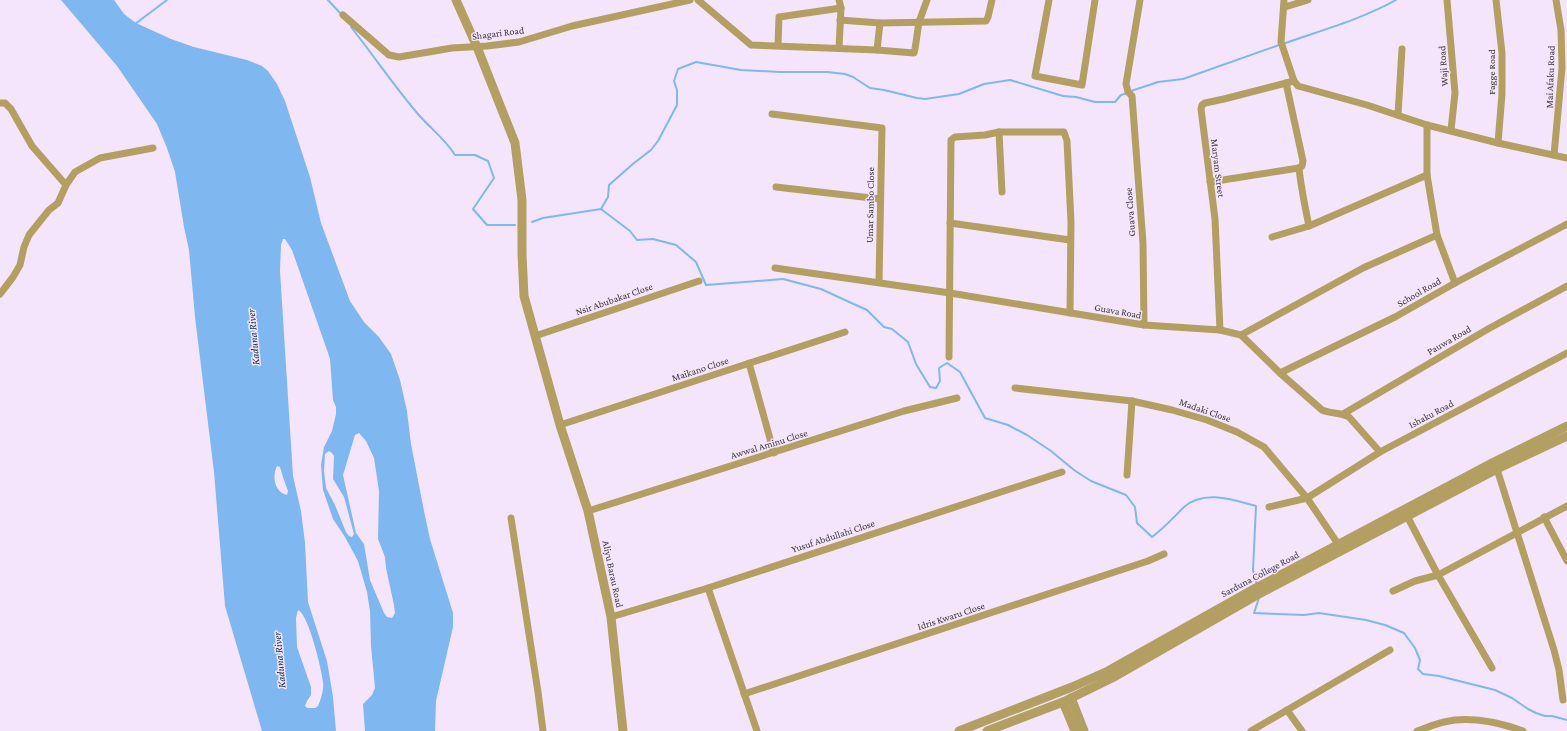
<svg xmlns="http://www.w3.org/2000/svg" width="1567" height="731" viewBox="0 0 1567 731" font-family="'Crimson Pro',serif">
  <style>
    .water { fill: #7fb7f1; fill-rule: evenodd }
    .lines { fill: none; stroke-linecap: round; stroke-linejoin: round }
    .stream { stroke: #7fb7f1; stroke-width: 2 }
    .minor { stroke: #b39f61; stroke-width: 7 }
    .tertiary { stroke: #b39f61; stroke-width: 9 }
    .labels { text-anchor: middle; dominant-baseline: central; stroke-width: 3; stroke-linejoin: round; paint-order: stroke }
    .street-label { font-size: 10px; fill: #3a343d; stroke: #f5e5fc }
    .water-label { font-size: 11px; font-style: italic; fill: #0d2a47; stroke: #f5e5fc }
  </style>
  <rect width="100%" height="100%" fill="#f5e5fc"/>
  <path class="water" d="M61,0H114L124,14L136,23L171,39L194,47L247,60L262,66L268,71L277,84L285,101L310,177L321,223L350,301L364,322L379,337L391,354L400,380L407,411L411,444L424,511L430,539L453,613V627L436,701L435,731H365L363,704L372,695L375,688L371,646L370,611L367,592L358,561L345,537L333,519L323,490L321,465L324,447L332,431L336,414V407L333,400L330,359L327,350L292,250L285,239H283L281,245L280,271L293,476L301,511L305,543L308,602L327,661L333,697L336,731H262L225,606L214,472L195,317L189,250L184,227L175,172L167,148L157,124L117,66ZM359,433L366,441L374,458L379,491L378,539L385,557L386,568L394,605L395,613L392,618L387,617L384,613L370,580L364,544L356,533L343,475L355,435ZM329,451L332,453L334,456L333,479L344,497L354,534L352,537L349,536L346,532L335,505L326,488L324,471L325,454ZM277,466L280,467C282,475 285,483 288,491L287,495C274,492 272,476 277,466ZM298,610C308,613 322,670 323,682C324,690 321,699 318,706L315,708H307L305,706L307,701L311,695V687L297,647L296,618Z"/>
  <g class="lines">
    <g class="stream">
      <polyline points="328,0 341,14"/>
      <polyline points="135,24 167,0"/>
      <path d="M351,27C374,56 394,86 418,114C430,128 445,139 455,155H475L488,161L494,178L473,209L487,225H515"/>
      <path d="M1283,44C1322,30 1360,20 1396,0"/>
      <polyline points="1131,91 1158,82 1183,79 1279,45"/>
      <polyline points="601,209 608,197 609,185 634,163 651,150 658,141 677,105 677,90 674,81 678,69 696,62 741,70 780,72 827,72 845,74 853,77 870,88 884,90 917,98 925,99 959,94 984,84 1010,80 1063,96 1076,97 1095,102 1115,102 1121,95 1127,93"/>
      <path d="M532,222L543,218L601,209L630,231L637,240L653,239L676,245L696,262L706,285L783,279L821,289L847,301L867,310L884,327L892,329L908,342L916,364L930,387L936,388L940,381L939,368L947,363L960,372L985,418L1008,425L1027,435L1051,451L1074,470L1091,481L1126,495L1135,507L1137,523L1152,537C1164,528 1173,518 1184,507C1204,489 1234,500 1256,506L1253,570L1257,585"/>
      <polyline points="1259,598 1254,613 1304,615 1319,613 1366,620 1385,625 1404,633 1415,648 1420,660 1418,669 1423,674 1439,676 1495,690 1512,698 1528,709 1536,713 1545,716 1552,716 1567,720"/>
    </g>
    <g class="minor">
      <polyline points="698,0 751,45 877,50 914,53 915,49 919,22 927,0"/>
      <polyline points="1049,0 1035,76 1082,85 1095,0"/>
      <polyline points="1140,0 1126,84 1128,92 1132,96 1143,243 1144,325"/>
      <polyline points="1284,0 1281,42 1294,81 1298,86 1367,105 1427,125 1498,143 1567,158"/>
      <polyline points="1447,0 1455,93 1451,130"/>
      <polyline points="1496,0 1502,53 1502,94 1498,143"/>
      <polyline points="1285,7 1308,0"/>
      <polyline points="343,15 389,55 399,57 452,48 487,46 519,42 572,26 690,0"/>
      <polyline points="840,20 880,23 986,21 988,17 992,0"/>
      <polyline points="778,45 779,17 841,8"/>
      <polyline points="837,48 839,48 841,8 839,0"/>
      <polyline points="877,50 880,23"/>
      <path d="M1286,83L1303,161L1302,166L1299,168C1301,188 1305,207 1309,226"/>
      <polyline points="0,103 5,103 11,109 32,146 66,185"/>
      <polyline points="772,114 882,128 879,282"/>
      <polyline points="1398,115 1402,49"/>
      <polyline points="1427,125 1427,175 1437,235 1455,283"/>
      <polyline points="999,132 1002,192"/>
      <polyline points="1554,155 1562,68 1561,30 1556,0"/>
      <polyline points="1210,182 1299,168"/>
      <polyline points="776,187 880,199"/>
      <polyline points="950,223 1070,240"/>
      <polyline points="1272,237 1309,226 1427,175"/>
      <polyline points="775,268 950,293 1144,325 1220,330 1241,335 1363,268 1437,235"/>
      <polyline points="0,294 13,277 20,265 24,247 29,235 49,210 58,203 66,185 75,172 100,158 153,148"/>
      <polyline points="1220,330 1215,219 1201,109 1202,105 1205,103 1224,99 1294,81"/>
      <path d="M1241,335L1280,373L1322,410C1331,414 1340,412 1349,417L1380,452"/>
      <polyline points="535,336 699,281"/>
      <polyline points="949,357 951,140 955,137 985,135 999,132 1064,132 1067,141 1071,222 1070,313"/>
      <polyline points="749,363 774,453"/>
      <polyline points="1280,373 1395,317 1455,283 1567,224"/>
      <polyline points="1015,388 1132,401 1172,410 1207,420 1237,432 1264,447 1307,498 1338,544"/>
      <polyline points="1343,414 1488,329 1567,286"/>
      <polyline points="560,425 845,332"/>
      <polyline points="1496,466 1554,650 1559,670 1563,700"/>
      <polyline points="1127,475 1132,401"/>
      <polyline points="1269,507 1307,498 1380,452 1567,353"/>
      <polyline points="588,511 904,411 957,398"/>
      <polyline points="1407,516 1438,575 1492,668"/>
      <polyline points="1544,517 1567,561"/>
      <polyline points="511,518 538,692 543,731"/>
      <polyline points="708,588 757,731"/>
      <polyline points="1393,591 1415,581 1438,575 1567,506"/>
      <polyline points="611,617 708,588 1062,472"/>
      <polyline points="744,694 1148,561 1164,554"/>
      <polyline points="1287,710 1302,731"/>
      <polyline points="1251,731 1390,650"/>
      <path d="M1417,731C1426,728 1435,724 1444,722C1470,716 1498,722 1523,731"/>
    </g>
    <g class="tertiary">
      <polyline points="456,0 477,47 515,143 522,200 522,254 524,296 560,425 588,511 611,617 623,731"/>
      <polyline points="1071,698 1084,731"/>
      <polyline points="1063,702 1075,731"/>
      <polyline points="959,731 1072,687 1108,671 1254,589 1494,462 1567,426"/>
      <polyline points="987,731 1063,702 1112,678 1257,595 1497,469 1567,436"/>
    </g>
  </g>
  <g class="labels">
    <g class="street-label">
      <text transform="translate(498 33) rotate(-7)">Shagari Road</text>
      <text transform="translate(1443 66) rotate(-94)">Waji Road</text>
      <text transform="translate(1491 72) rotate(-90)">Fagge Road</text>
      <text transform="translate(1550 77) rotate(-88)">Mai Afaku Road</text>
      <text transform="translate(1218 168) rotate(83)">Maryam Street</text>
      <text transform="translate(870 205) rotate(-89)">Umar Sambo Close</text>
      <text transform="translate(1130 212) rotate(-94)">Guava Close</text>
      <text transform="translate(1419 292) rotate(-30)">School Road</text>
      <text transform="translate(614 299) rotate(-19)">Nsir Abubakar Close</text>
      <text transform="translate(1118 311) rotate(10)">Guava Road</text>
      <text transform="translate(1449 340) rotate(-30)">Pauwa Road</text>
      <text transform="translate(700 369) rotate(-18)">Maikano Close</text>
      <text transform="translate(1205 410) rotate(19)">Madaki Close</text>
      <text transform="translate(1431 414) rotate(-28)">Ishaku Road</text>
      <text transform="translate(769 444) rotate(-17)">Awwal Aminu Close</text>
      <text transform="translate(833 536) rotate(-18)">Yusuf Abdullahi Close</text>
      <text transform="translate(613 574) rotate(78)">Aliyu Barau Road</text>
      <text transform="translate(1260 574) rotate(-28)">Sarduna College Road</text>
      <text transform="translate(951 616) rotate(-18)">Idris Kwaru Close</text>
    </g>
    <g class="water-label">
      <text transform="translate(253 337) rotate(-95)">Kaduna River</text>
      <text transform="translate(279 660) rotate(-95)">Kaduna River</text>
    </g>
  </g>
</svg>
